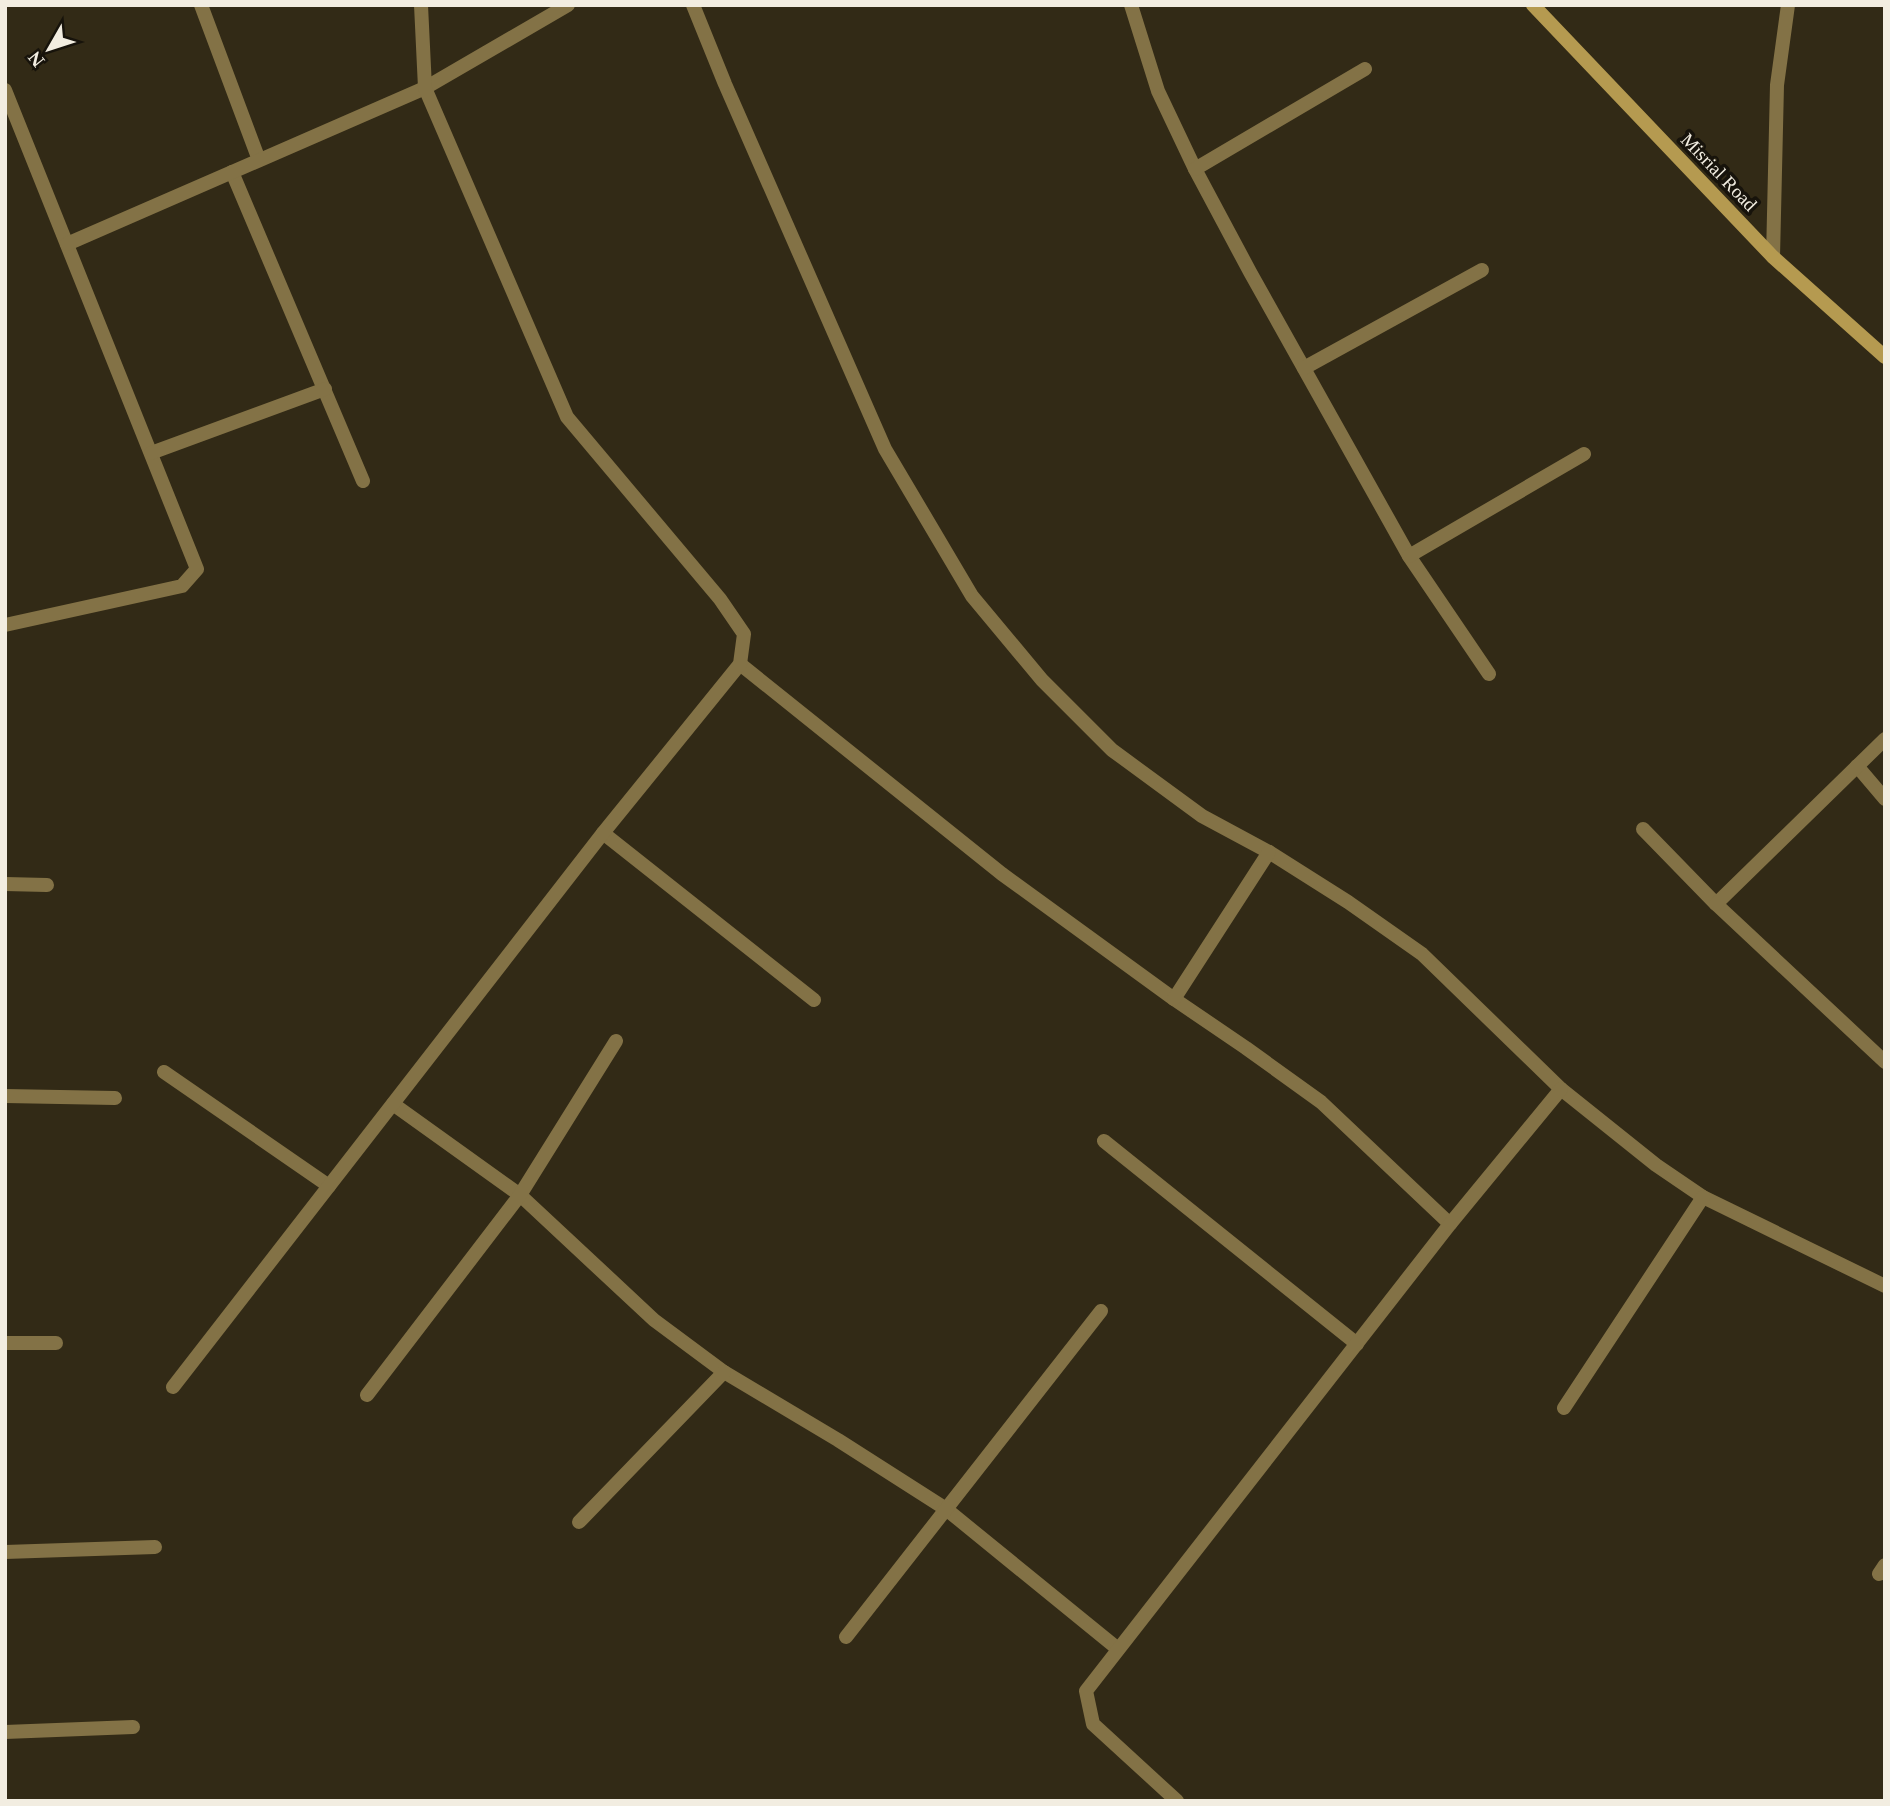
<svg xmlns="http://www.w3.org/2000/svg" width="1890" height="1806" viewBox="0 0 1890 1806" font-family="'Times New Roman',serif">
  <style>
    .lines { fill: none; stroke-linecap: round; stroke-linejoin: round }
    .minor { stroke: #837246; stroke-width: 14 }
    .secondary { stroke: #b59a50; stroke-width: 14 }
    .labels { text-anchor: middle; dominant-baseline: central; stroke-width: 7; stroke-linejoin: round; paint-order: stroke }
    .street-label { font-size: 19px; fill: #f2ede1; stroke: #17130b }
  </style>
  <rect width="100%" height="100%" fill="#322a16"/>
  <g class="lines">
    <g class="minor">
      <polyline points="201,5 259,160"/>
      <polyline points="693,5 725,84 885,449 972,596 1042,680 1112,750 1202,816 1269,852 1348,902 1422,954 1561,1089 1656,1165 1703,1197 1885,1286"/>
      <polyline points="1131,5 1158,91 1195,169 1250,272 1409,556 1489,674"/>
      <polyline points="5,90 197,569 182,586 5,625"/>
      <polyline points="1195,169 1365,69"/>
      <polyline points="232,172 363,481"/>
      <polyline points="67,244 425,88 568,5"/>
      <polyline points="1773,257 1777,85 1788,5"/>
      <polyline points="1304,368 1482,270"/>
      <polyline points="151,453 325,389"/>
      <polyline points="1409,556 1584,454"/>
      <polyline points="740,664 1002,874 1174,999 1246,1048 1321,1102 1450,1224"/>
      <polyline points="1857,766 1885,799"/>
      <polyline points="1643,829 1716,904 1885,1062"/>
      <polyline points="603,833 814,1000"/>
      <polyline points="5,884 47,885"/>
      <polyline points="1716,904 1885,739"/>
      <polyline points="1174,999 1269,852"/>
      <polyline points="164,1072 329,1186"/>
      <polyline points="5,1096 115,1098"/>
      <polyline points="393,1104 520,1195 654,1320 724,1372 838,1440 946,1509 1118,1649"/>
      <polyline points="1104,1141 1357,1344"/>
      <polyline points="5,1343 56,1343"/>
      <polyline points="173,1387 603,833 740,664 744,634 720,599 567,417 425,88 421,5"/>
      <polyline points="367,1395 520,1195 616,1041"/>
      <polyline points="1564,1408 1703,1197"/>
      <polyline points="579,1522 724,1372"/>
      <polyline points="5,1552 155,1547"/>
      <polyline points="1879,1574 1885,1565"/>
      <polyline points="846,1637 1101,1311"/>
      <polyline points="5,1732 133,1727"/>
      <polyline points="1177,1801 1093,1724 1086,1691 1450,1224 1561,1089"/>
    </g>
    <polyline class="secondary" points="1533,5 1773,257 1885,357"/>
  </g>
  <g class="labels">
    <g class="street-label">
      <text transform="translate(1719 172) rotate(46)">Misrial Road</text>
    </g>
  </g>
  <rect width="1890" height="1806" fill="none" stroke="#f2ede1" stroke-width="14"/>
  <g transform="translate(49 49) rotate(231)" stroke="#17130b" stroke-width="5" paint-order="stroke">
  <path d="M0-5L12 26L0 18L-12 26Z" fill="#f2ede1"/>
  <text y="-10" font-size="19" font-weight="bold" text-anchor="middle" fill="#f2ede1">N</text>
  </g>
</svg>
